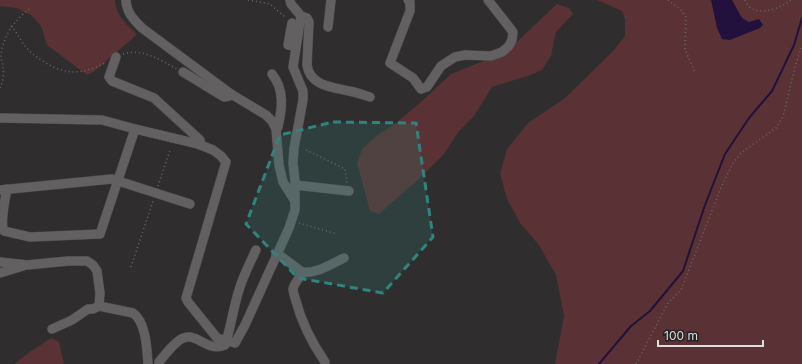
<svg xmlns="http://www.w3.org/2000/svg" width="802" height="364" viewBox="0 0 802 364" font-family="Inter,sans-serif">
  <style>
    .green { fill: #5a3134 }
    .water { fill: #23113d }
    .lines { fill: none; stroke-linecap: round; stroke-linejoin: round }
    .stream { stroke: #23113d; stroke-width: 2 }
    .minor-casing { stroke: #4b494b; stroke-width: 10 }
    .path { stroke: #6b696a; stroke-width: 1.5; stroke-dasharray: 1 3; stroke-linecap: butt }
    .minor { stroke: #636062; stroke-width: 9 }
    .marked { fill: #2e857f; fill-opacity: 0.2; stroke: #2e857f; stroke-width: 3; stroke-dasharray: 8 5; stroke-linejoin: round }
  </style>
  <rect width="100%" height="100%" fill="#2f2d2e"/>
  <g class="green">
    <path d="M0,0H115C115,14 127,25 137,34C129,42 121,48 113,55C103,63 99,70 87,75L47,45L41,26L31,15L16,8L0,6Z"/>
    <polygon points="597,0 802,0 802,364 555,364 564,316 556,275 539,245 520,223 507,199 500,174 507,149 528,123 565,98 614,50 625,36 625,19 622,11"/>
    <polygon points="557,4 569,8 573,14 556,32 551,56 542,70 528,76 492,87 474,116 459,131 444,154 420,178 379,214 370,211 357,163 362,149 379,134 395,124 422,101 451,74 508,51 525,34"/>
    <polygon points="51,338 59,342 64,364 14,364 27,354"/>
  </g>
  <polygon class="water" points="711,0 732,0 742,18 749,22 759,19 763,25 760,28 730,40 722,39 717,28"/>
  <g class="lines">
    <polyline class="stream" points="599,364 631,326 650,311 683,271 705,205 725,154 749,118 772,91 794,45 802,18"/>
    <defs>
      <g id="minor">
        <path d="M126,0C126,12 134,20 142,28L231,94L266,115L272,121L276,129L279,165L283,182L295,201"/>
        <polyline points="408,0 410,2 410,11 390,63 413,78 421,89 427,87 441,66 455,57 465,55 491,56 502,52 509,46 512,40 513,32 488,0"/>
        <path d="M301,16L307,18L309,22L307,65C310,86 332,87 349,91C356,92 363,95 370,97"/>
        <polyline points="292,23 288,45 296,47"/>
        <polyline points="328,27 331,0"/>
        <polyline points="116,57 109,77 112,81 154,98 200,140 200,145"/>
        <polyline points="183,72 224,97 229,96 231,94"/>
        <path d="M272,74C285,90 282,109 278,127L276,129"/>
        <polyline points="0,118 102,120 135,129 198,144 213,150 221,156 226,162 186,298 188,302 217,338 235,343 245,325 289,228 295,210 295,181 293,163 294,148 303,100 303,91 293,67 301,16 291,4 290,0"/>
        <polyline points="295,185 349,191"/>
        <path d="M7,189C5,199 0,223 4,231L30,237L100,234L135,129"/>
        <polyline points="0,190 112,179 190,204"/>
        <path d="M276,255L282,257L302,272C300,278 294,283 293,289C293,293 295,297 296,301C302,324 312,343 325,362"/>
        <polyline points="0,262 27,265 68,261 87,261 93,265 97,271 100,293 99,306 93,309 88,309 72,320 52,329"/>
        <path d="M302,272C317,274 331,264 344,258"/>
        <polyline points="0,273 23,266"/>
        <path d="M99,306L133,313C146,322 147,349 148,364"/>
        <path d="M159,364V362C164,356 170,348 176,343C195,325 204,354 225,345C231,327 233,309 239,290C243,276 250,263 256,250"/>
      </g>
    </defs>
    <use href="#minor" class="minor-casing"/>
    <g class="path">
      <polyline points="248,0 270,4 286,18"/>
      <polyline points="668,0 681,10 686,17 685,50 696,74"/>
      <path d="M745,0C753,20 779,9 791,0"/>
      <path d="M11,26C17,32 20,40 25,46C30,53 37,57 44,62C67,76 82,74 105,63"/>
      <path d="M123,54C143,48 160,60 177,69"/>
      <path d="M0,88C3,82 4,73 3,67C3,63 1,60 1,57C2,37 14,21 29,9"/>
      <polyline points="306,150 345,169 347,183"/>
      <polyline points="158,186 170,150"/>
      <polyline points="299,223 337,234"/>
      <polyline points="131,267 153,201"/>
      <polyline points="636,364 668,303 681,290 720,190 733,163 741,153 776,128 783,117 795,67 802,45"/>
    </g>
    <use href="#minor" class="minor"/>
  </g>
  <path class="marked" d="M333,122L416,123L433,237L383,293L298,278L246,224L280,135Z"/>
  <path d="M658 340v6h105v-6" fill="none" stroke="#deddde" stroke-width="2"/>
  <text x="664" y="340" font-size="12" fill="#deddde" stroke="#252325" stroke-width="3" paint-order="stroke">100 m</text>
</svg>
